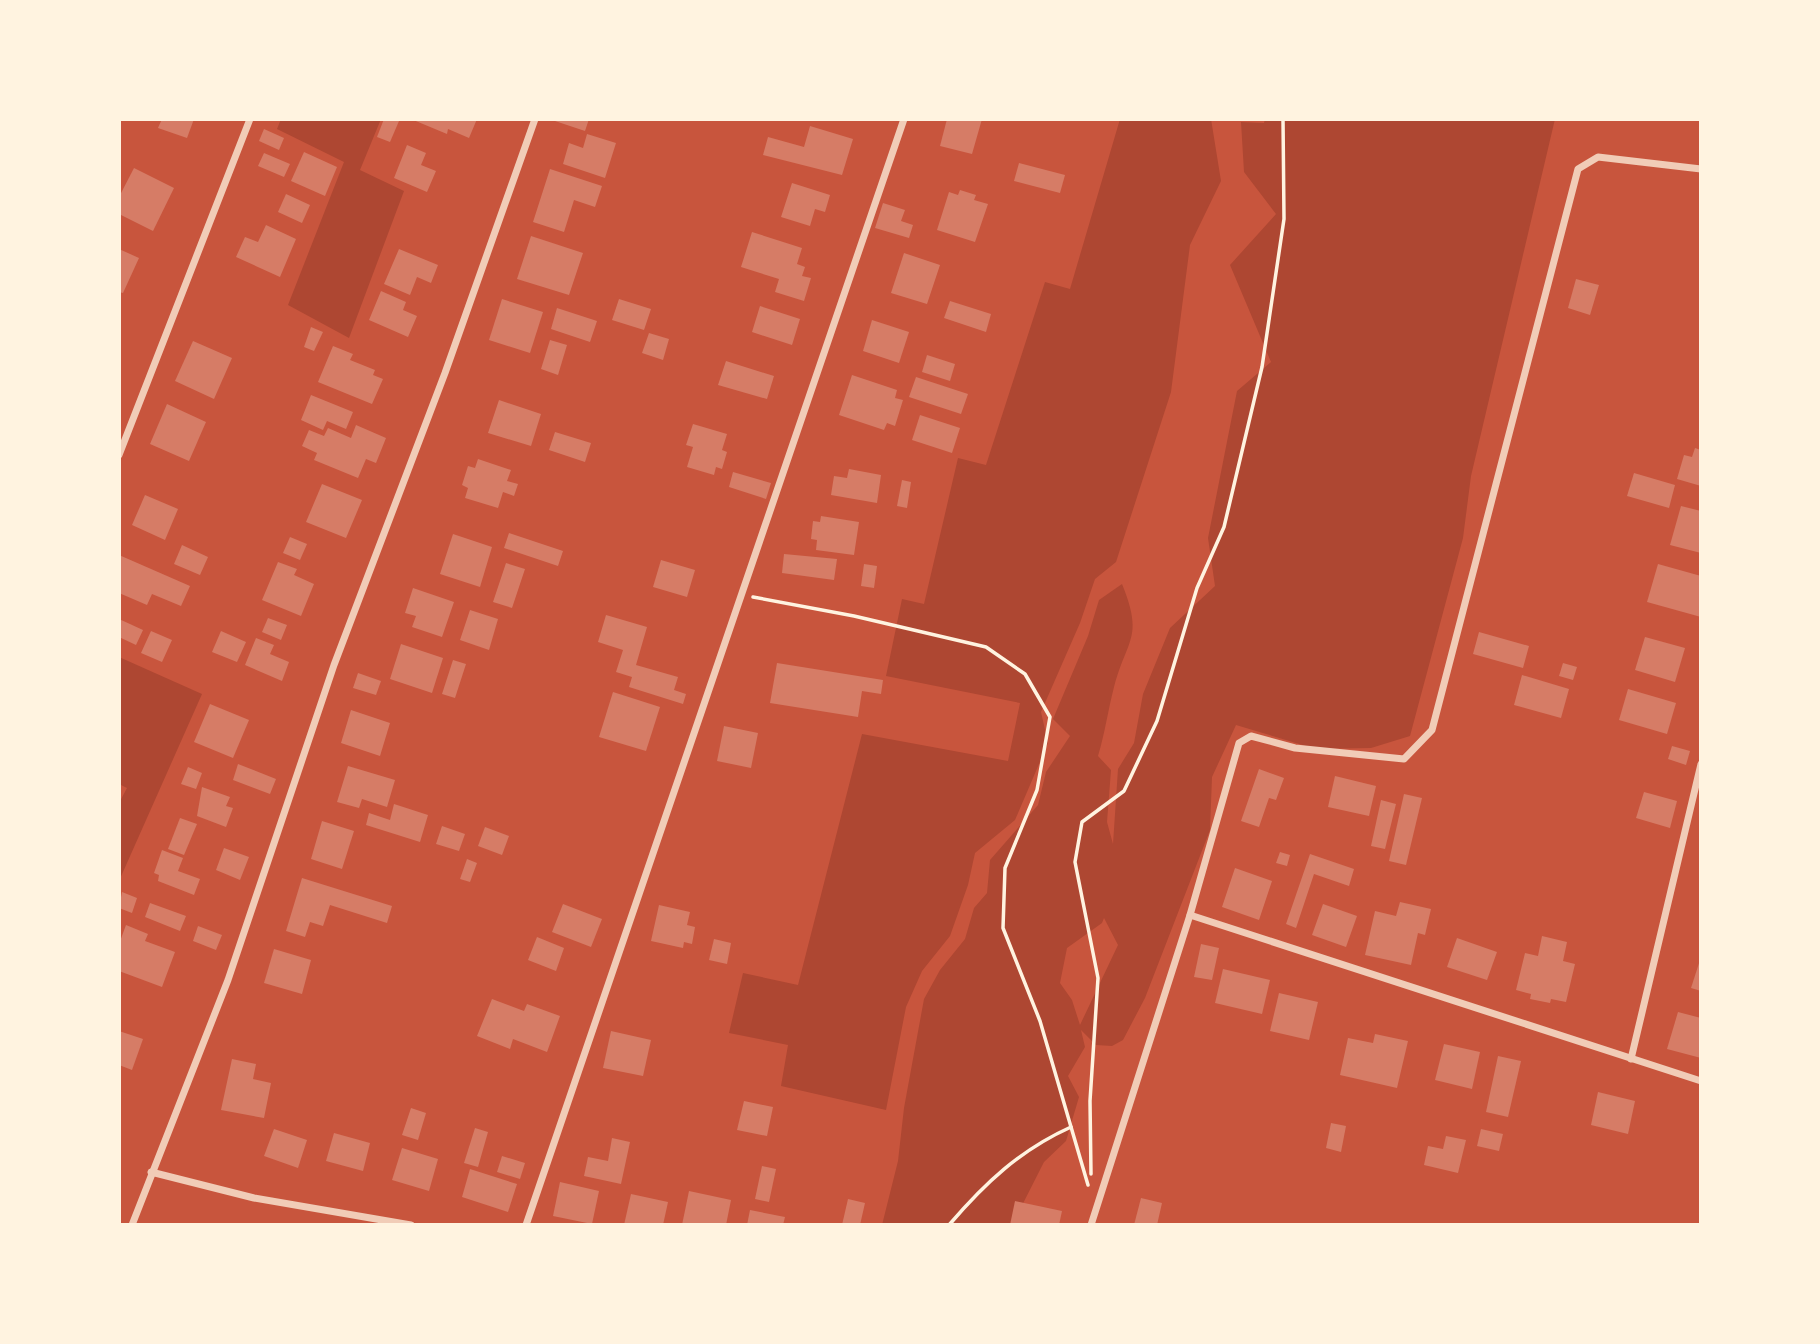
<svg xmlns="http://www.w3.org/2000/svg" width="1820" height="1344" viewBox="0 0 1820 1344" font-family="Lato,sans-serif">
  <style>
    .green { fill: #ae4732; fill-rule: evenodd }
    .building { fill: #d67c66 }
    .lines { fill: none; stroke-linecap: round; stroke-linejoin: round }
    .path { stroke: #fff3e0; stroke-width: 3.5 }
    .minor { stroke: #f1ccb7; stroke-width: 7 }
  </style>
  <rect width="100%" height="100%" fill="#c8553d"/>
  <g class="green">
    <polygon points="281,119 381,119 360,170 404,191 349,338 288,305 344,162 277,129"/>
    <polygon points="1120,119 1211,119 1221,181 1190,245 1171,392 1116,562 1095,579 1080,623 1041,712 1048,743 1015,820 975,853 968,885 950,936 922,971 906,1007 886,1110 781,1086 788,1045 729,1033 743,973 798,985 862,734 1008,761 1020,703 886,676 902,599 924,604 958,458 986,465 1045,282 1070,289"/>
    <path d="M1265,119H1555L1471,476L1463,538L1410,736L1371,748L1316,749L1236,725L1212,777L1210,830L1145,998L1123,1040L1112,1046L1096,1045L1081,1030L1085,1047L1068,1076L1079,1097L1066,1141L1044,1162L1012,1225H882L898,1161L904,1108L924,999L940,970L965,939L974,908L987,893L990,860L1038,805L1046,772L1070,736L1053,719L1088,636L1099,600L1122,584C1144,638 1127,638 1114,687C1108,710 1105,733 1098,756L1111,770L1107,822L1113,844L1118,769L1134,743L1143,694L1170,628L1215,586L1208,538L1237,391L1271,362L1230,265L1276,214L1244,172L1241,122L1264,123ZM1104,918L1118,945L1080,1025L1072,1000L1060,983L1067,948L1102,923Z"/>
    <polygon points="119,657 202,694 119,881 119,803 127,788 119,784"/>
  </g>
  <g class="building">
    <polygon points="162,119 194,119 187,138 158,128"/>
    <polygon points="384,119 399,121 390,142 377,137"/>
    <polygon points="411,119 477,119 469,138 448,129 447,134"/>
    <polygon points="549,119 589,119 585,131"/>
    <polygon points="947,119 982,119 972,154 940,146"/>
    <polygon points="810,126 853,139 842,175 763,155 768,137 804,147"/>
    <polygon points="264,129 284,138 279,150 259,141"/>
    <polygon points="587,134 616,143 605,178 563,164 569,143 583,148"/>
    <polygon points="407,145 426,153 421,165 436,171 427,192 394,178"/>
    <polygon points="304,152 337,167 325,196 291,181"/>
    <polygon points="264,153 290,164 284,177 258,166"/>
    <polygon points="1019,163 1065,175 1060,193 1014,181"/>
    <polygon points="134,168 174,188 153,231 119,214 119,197"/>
    <polygon points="550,169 602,186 595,207 574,200 564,232 533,222"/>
    <polygon points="792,183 830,195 825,212 815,209 810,226 781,217"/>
    <polygon points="960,190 976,195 974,200 988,204 975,242 937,230 949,192 958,195"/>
    <polygon points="286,194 310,205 302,223 278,212"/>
    <polygon points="883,203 905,210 901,221 913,225 909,238 875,228"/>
    <polygon points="266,225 296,239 280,277 236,257 245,237 258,242"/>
    <polygon points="752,232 802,248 797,264 805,267 802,276 811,278 804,301 775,292 779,279 741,267"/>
    <polygon points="531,236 583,253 569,295 517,279"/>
    <polygon points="119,249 139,258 123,293 119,292"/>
    <polygon points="399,249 438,265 431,283 417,277 410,295 384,284"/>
    <polygon points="904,253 940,265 927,304 891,293"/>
    <polygon points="1576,279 1599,285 1590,315 1568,308"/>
    <polygon points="381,291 406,302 403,310 417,316 408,337 369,320"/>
    <polygon points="502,299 543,312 530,353 489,340"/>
    <polygon points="619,299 651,309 644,330 612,320"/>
    <polygon points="950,301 991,314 986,332 944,318"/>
    <polygon points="760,306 800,319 792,345 752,332"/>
    <polygon points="557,308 597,321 590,342 551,329"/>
    <polygon points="872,320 909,332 899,363 863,351"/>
    <polygon points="311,327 323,332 314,351 304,347"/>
    <polygon points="649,333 669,339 663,360 642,353"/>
    <polygon points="550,340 567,345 558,375 541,369"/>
    <polygon points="193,341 232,358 214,399 175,381"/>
    <polygon points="333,346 353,354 350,360 375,370 373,375 383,379 372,404 318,382"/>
    <polygon points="927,355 955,364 950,381 922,372"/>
    <polygon points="726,361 774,376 767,399 718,385"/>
    <polygon points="852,375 897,390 895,398 903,400 895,426 887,423 884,430 839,415"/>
    <polygon points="916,377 968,394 961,414 909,397"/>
    <polygon points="311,395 353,412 346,429 327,421 323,430 301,420"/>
    <polygon points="499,400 541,414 531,446 488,433"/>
    <polygon points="167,404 206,422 189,461 150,444"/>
    <polygon points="920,415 960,428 952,453 912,440"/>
    <polygon points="693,424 727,434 722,450 727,452 722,469 716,467 714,475 687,467 693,447 686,445"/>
    <polygon points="356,425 386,438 376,463 366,459 358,478 314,460 317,453 302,446 309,430 324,436 328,428 351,438"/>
    <polygon points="555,432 591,443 585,462 549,450"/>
    <polygon points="1695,448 1701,450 1701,486 1677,479 1684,455 1692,457"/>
    <polygon points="478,459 511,470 507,481 518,484 514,496 503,492 498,508 465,498 468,488 462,485 468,466 475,468"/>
    <polygon points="849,469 881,475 877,503 831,495 834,476 847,478"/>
    <polygon points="733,472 771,483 766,499 729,487"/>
    <polygon points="1634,473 1675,485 1669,508 1627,496"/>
    <polygon points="902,480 911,482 907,508 897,506"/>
    <polygon points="322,484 362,500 346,538 306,522"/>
    <polygon points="145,495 178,509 165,540 132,525"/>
    <polygon points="1681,506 1701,511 1701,553 1670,545"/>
    <polygon points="821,516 859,522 854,555 816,550 817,540 811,539 813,521 820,522"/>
    <polygon points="509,533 563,551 558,566 504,548"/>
    <polygon points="453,534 492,547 480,587 440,574"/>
    <polygon points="290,537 307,544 300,560 283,553"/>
    <polygon points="182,545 208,557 200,575 174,564"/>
    <polygon points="784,554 837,559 834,580 782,573"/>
    <polygon points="119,555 190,586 181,606 152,594 147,605 119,593"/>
    <polygon points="661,560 695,570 687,597 653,587"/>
    <polygon points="278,562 297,569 294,575 314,584 301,616 262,600"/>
    <polygon points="506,563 525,569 512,608 493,602"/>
    <polygon points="864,564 877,566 874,588 861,586"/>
    <polygon points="1658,564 1701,576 1701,617 1647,602"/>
    <polygon points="413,588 454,602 442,637 412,627 416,616 405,613"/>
    <polygon points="470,610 498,619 489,650 460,640"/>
    <polygon points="606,615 647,627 636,665 678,677 674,690 686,694 683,704 629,687 632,677 616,672 623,650 598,642"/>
    <polygon points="268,618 287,625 281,640 262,632"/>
    <polygon points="119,619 143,630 136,645 119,637"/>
    <polygon points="151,631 172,640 162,662 141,653"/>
    <polygon points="221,631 246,642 237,662 212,652"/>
    <polygon points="1479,632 1529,646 1523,668 1473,654"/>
    <polygon points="1645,637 1685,648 1675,682 1635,670"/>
    <polygon points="256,638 274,645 270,654 289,662 282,681 245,665"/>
    <polygon points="401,644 443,658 432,693 390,679"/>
    <polygon points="453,660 466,664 455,698 442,694"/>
    <polygon points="777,663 883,680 881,694 862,691 858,717 770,703"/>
    <polygon points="1563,663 1577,667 1573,680 1559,676"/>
    <polygon points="358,673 381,681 376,695 353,688"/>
    <polygon points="1522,675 1569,689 1561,718 1514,705"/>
    <polygon points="1628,689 1676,703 1667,734 1619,720"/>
    <polygon points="613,692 660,707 646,751 599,737"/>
    <polygon points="210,704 249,720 233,758 194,742"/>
    <polygon points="351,710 390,723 380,756 341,743"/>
    <polygon points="724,726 758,733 751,768 717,761"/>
    <polygon points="1672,746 1690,751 1686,765 1668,759"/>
    <polygon points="238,764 276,779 270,794 233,780"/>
    <polygon points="348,766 395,780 387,807 362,799 359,808 337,802"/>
    <polygon points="188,767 202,773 196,789 181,784"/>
    <polygon points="1259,769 1284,778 1276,800 1269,798 1259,827 1241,821"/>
    <polygon points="1335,776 1376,786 1369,816 1328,807"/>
    <polygon points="202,787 230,797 226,806 233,808 226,827 197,816"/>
    <polygon points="1644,792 1677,801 1670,828 1636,818"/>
    <polygon points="1404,794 1422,798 1406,865 1389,861"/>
    <polygon points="1381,800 1396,804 1385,849 1371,846"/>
    <polygon points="394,804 428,815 420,842 366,825 369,813 390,820"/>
    <polygon points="180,818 197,824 184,855 168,849"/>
    <polygon points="322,821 354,831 342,869 311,859"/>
    <polygon points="442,826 465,834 459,851 436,844"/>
    <polygon points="485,827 509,836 502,855 478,846"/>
    <polygon points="224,848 249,857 240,880 216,870"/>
    <polygon points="162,850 183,858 178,871 200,879 194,895 158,881 159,875 154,873"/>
    <polygon points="1280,852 1290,855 1287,866 1276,863"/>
    <polygon points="1310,854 1354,869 1349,886 1314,874 1296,928 1286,924"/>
    <polygon points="467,859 477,863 470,882 460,879"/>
    <polygon points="1235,868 1272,881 1259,920 1222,907"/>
    <polygon points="302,878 392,906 387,923 330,905 323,926 310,922 305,937 286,931"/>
    <polygon points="122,892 137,898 132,913 119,908"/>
    <polygon points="1400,902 1431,909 1425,935 1418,933 1411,965 1365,955 1375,911 1396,916"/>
    <polygon points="150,903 186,916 180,931 145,917"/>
    <polygon points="563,904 602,919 591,947 552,932"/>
    <polygon points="1323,904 1357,916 1346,947 1312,935"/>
    <polygon points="659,905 690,912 687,925 695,927 692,944 684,942 683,948 651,941"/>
    <polygon points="126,925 148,934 145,941 175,952 162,987 119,971 119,944"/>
    <polygon points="198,926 222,935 216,950 193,941"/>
    <polygon points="1542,936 1567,942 1563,961 1575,964 1566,1002 1551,999 1550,1003 1530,999 1531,994 1516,990 1525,953 1538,956"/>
    <polygon points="537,937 564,948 556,971 528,960"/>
    <polygon points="1457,938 1497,952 1487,980 1447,967"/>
    <polygon points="714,939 731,943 727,964 709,960"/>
    <polygon points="1201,944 1219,948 1212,980 1194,977"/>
    <polygon points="274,949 311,960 302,994 264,983"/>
    <polygon points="1701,957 1701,991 1691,988"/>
    <polygon points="1223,969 1270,980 1262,1014 1215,1003"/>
    <polygon points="1279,993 1318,1002 1309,1040 1270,1031"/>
    <polygon points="492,999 524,1011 527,1004 560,1016 547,1052 513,1039 510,1049 477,1036"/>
    <polygon points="1678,1012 1701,1018 1701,1058 1667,1049"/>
    <polygon points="119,1031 143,1039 132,1070 119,1065"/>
    <polygon points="611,1031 651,1040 643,1076 603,1068"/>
    <polygon points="1375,1034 1408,1041 1397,1088 1340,1075 1348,1038 1373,1043"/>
    <polygon points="1444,1044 1480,1052 1472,1089 1435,1080"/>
    <polygon points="1498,1056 1521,1061 1508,1117 1486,1112"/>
    <polygon points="232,1059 256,1064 253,1079 271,1083 264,1118 221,1110"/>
    <polygon points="1598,1092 1635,1101 1628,1134 1591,1125"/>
    <polygon points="744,1101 773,1107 767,1136 737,1130"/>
    <polygon points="411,1108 426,1113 418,1140 402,1135"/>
    <polygon points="1331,1123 1346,1126 1341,1152 1326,1148"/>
    <polygon points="475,1128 488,1132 478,1167 464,1163"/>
    <polygon points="274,1129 307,1140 298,1168 264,1156"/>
    <polygon points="1481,1129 1503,1134 1499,1151 1477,1146"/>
    <polygon points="334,1133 370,1143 363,1171 326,1161"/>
    <polygon points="1446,1136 1466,1140 1458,1173 1424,1165 1428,1146 1443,1149"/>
    <polygon points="612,1138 630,1142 621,1184 584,1176 588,1157 608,1161"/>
    <polygon points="402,1148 438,1159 429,1191 392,1180"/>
    <polygon points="502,1156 525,1163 520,1179 497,1172"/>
    <polygon points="762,1166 776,1169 769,1202 755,1199"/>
    <polygon points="470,1169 517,1184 508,1212 462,1197"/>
    <polygon points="560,1182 599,1191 592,1224 553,1216"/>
    <polygon points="689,1191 731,1200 726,1225 682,1225"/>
    <polygon points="631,1194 668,1202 663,1225 624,1225"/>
    <polygon points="1141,1198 1162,1203 1157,1225 1134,1225"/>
    <polygon points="848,1199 865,1203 860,1225 842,1225"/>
    <polygon points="1015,1201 1062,1211 1059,1225 1010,1225"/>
    <polygon points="750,1210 785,1217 783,1225 747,1225"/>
  </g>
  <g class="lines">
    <g class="path">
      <polyline points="753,597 854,616 986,647 1025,674 1050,717 1037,790 1005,868 1003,928 1040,1021 1088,1185"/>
      <polyline points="1091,1174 1090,1101 1098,978 1075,862 1082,822 1124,791 1157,721 1197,588 1224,527 1262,367 1284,219 1283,119"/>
      <path d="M949,1225C985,1183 1020,1150 1071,1127"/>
    </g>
    <g class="minor">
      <polyline points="119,455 250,119"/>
      <polyline points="1190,915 1701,1081"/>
      <polyline points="1631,1059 1701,764"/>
      <polyline points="151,1172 254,1198 411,1225"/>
      <polyline points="132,1225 228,980 334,665 445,373 535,119"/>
      <polyline points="526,1225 904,119"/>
      <polyline points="1091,1225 1190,915 1239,743 1251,736 1295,748 1404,759 1432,730 1578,169 1598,157 1701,169"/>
    </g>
  </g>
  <rect width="1820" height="1344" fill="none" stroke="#fff3e0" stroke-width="242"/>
</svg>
